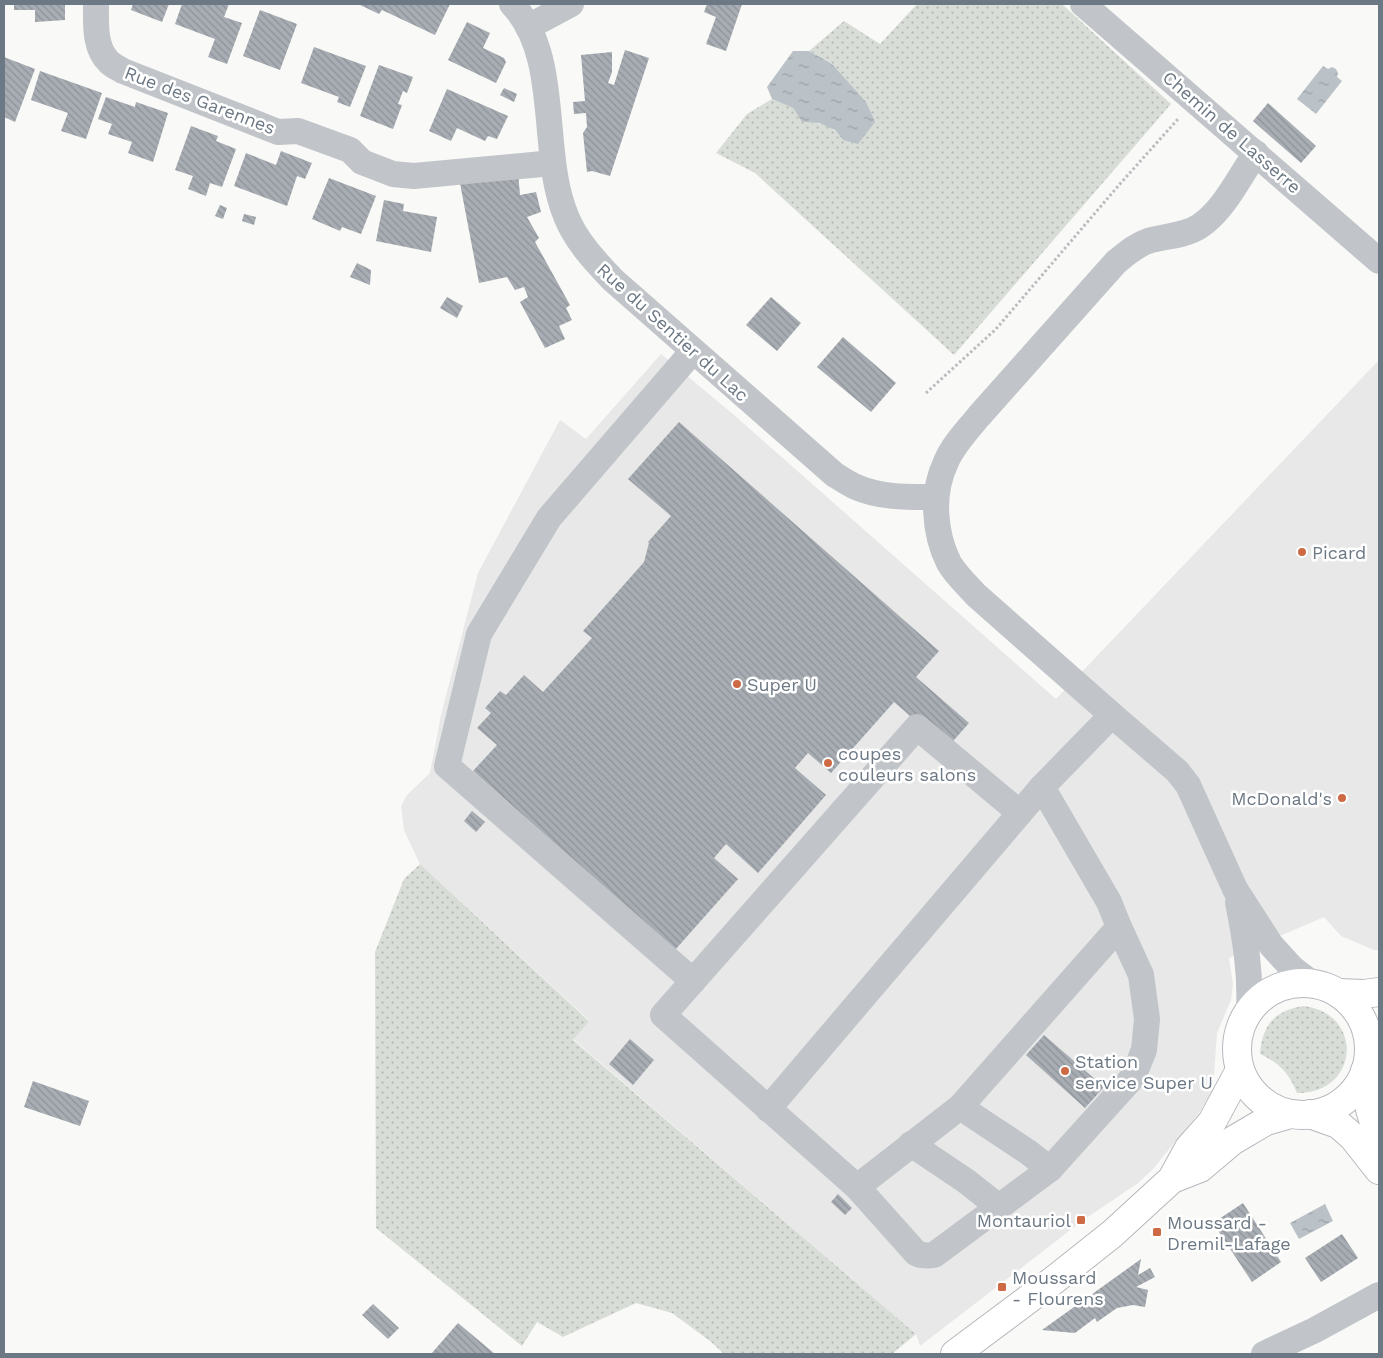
<svg xmlns="http://www.w3.org/2000/svg" width="1383" height="1358" viewBox="0 0 1383 1358" font-family="'Work Sans',sans-serif">
  <style>
    .built { fill: #e7e8e7 }
    .grass { fill: url(#grass-dots) }
    .water { fill: url(#water-ripples) }
    .building { fill: url(#building-back-hatch) }
    .lines { fill: none; stroke-linecap: round; stroke-linejoin: round }
    .major-casing { stroke: #b5b8bc; stroke-width: 30 }
    .path { stroke: #b9bcbe; stroke-width: 3; stroke-dasharray: 2.5 2.5; stroke-linecap: butt }
    .minor { stroke: #c1c4c8; stroke-width: 26 }
    .major { stroke: #fff; stroke-width: 28 }
    .poi-dot { fill: #cd6a43; stroke: #fff; stroke-width: 2 }
    .labels { text-anchor: middle; dominant-baseline: central; stroke-width: 5; stroke-linejoin: round; paint-order: stroke }
    .street-label { font-size: 18px; fill: #6c7884; stroke: #fff }
    .poi-label { font-size: 18px; fill: #6c7884; stroke: #fff; text-anchor: start }
  </style>
  <defs>
    <pattern id="grass-dots" width="8" height="8" patternUnits="userSpaceOnUse" patternTransform="scale(1.25)"><rect width="8" height="8" fill="#d9ddd7"/><path d="M2 2h.1M6 6h.1" fill="none" stroke="#b4b8b4" stroke-width="1.8" stroke-linecap="round"/></pattern>
    <pattern id="water-ripples" width="26" height="14" patternUnits="userSpaceOnUse" patternTransform="scale(1.25)"><rect width="26" height="14" fill="#bac2c7"/><path d="M2 4q2-2 4 0t4 0M15 11q2-2 4 0t4 0" fill="none" stroke="#9ba2a7"/></pattern>
    <pattern id="building-back-hatch" width="6" height="6" patternUnits="userSpaceOnUse" patternTransform="scale(1.25)"><rect width="6" height="6" fill="#a7adb3"/><path d="M-1 5l2 2M0 0l6 6M5-1l2 2" fill="none" stroke="#8c9297"/></pattern>
  </defs>
  <rect width="100%" height="100%" fill="#f9f9f7"/>
  <polygon class="built" points="661,354 734,415 1056,699 1379,360 1379,950 1374,950 1341,936 1324,917 1229,958 1233,984 1231,1000 1217,1033 1213,1089 1201,1110 1153,1169 1138,1183 1082,1221 920,1346 916,1334 573,1039 589,1020 420,864 404,830 401,806 407,795 430,773 441,715 478,573 560,420 586,439"/>
  <g class="grass">
    <path d="M917,4H1062L1171,104L954,355L755,173L716,153L747,114L772,99L793,108L802,122C822,123 831,123 843,140L832,63L809,51L844,21L880,44Z"/>
    <polygon points="420,864 589,1021 573,1040 916,1334 892,1354 724,1354 710,1341 672,1313 636,1303 563,1337 537,1322 522,1346 376,1228 375,952 404,879"/>
    <path d="M1304,1006C1365,1014 1359,1094 1297,1093C1289,1073 1279,1063 1260,1054C1262,1025 1275,1010 1304,1006Z"/>
  </g>
  <g class="water">
    <polygon points="793,51 809,51 831,63 866,102 875,122 858,144 843,140 835,130 819,123 802,122 793,108 772,99 767,87"/>
    <polygon points="1323,66 1328,69 1332,67 1336,69 1338,73 1337,77 1342,81 1316,114 1297,99"/>
    <polygon points="1325,1204 1333,1221 1299,1239 1290,1223"/>
  </g>
  <g class="building">
    <polygon points="14,4 65,4 65,20 35,22 35,10 14,10"/>
    <polygon points="133,4 169,4 162,22 131,10"/>
    <polygon points="182,4 229,4 224,17 242,23 227,64 208,57 215,39 175,24"/>
    <polygon points="358,4 450,4 435,35 382,10 379,14"/>
    <polygon points="707,4 742,4 726,51 706,44 716,17 704,12"/>
    <polygon points="260,10 297,24 280,70 243,56"/>
    <polygon points="467,22 490,33 483,48 504,58 506,62 496,83 448,60"/>
    <polygon points="314,47 366,66 350,107 337,102 339,97 301,83"/>
    <polygon points="625,50 649,58 610,176 592,171 587,172 583,133 587,127 586,113 574,114 573,102 585,101 581,55 612,52 612,72 608,83 614,85"/>
    <polygon points="4,57 35,69 15,122 4,117"/>
    <polygon points="379,65 413,77 407,93 403,91 398,104 402,105 393,129 360,116"/>
    <polygon points="40,71 102,93 86,139 61,131 68,113 31,100"/>
    <polygon points="504,88 517,94 514,102 500,95"/>
    <polygon points="447,89 508,116 497,139 488,136 485,141 457,128 451,141 429,131"/>
    <polygon points="106,97 135,107 136,102 168,113 153,162 128,153 132,142 108,134 112,124 98,119"/>
    <polygon points="1268,103 1316,146 1301,163 1253,121"/>
    <polygon points="191,126 218,136 216,141 236,149 222,187 210,183 206,196 188,189 193,176 175,170"/>
    <polygon points="281,151 312,163 305,179 297,176 287,206 234,186 246,153 276,165"/>
    <polygon points="518,172 520,195 536,192 541,212 527,217 539,238 535,242 570,305 566,308 572,320 559,326 565,339 545,348 520,302 528,297 524,287 515,290 507,277 479,283 459,178"/>
    <polygon points="329,178 376,196 361,234 342,227 340,231 312,219"/>
    <polygon points="384,200 404,204 403,211 437,217 431,252 376,241"/>
    <polygon points="220,205 227,208 223,219 215,216"/>
    <polygon points="244,214 256,217 254,225 242,221"/>
    <polygon points="357,263 371,270 370,285 350,277"/>
    <polygon points="447,297 463,306 457,318 440,308"/>
    <polygon points="771,297 801,323 777,351 746,325"/>
    <polygon points="843,337 896,383 871,412 817,367"/>
    <polygon points="679,422 939,651 916,677 969,723 947,748 894,702 831,773 808,753 795,768 826,795 758,873 726,844 714,858 738,879 675,950 473,771 497,745 477,728 491,713 485,708 500,691 506,695 524,675 543,692 592,638 583,631 644,562 649,543 648,542 671,516 628,479"/>
    <polygon points="472,811 485,822 476,832 464,821"/>
    <polygon points="1044,1035 1104,1087 1085,1108 1026,1055"/>
    <polygon points="630,1039 654,1060 633,1085 609,1064"/>
    <polygon points="33,1081 89,1101 80,1126 24,1107"/>
    <polygon points="838,1194 852,1208 845,1215 831,1202"/>
    <polygon points="1243,1203 1281,1262 1252,1282 1213,1223"/>
    <polygon points="1342,1234 1358,1258 1321,1282 1305,1258"/>
    <polygon points="1141,1259 1138,1275 1150,1268 1155,1277 1136,1287 1148,1290 1145,1307 1133,1305 1117,1308 1097,1322 1095,1318 1075,1333 1042,1330"/>
    <polygon points="373,1304 399,1328 388,1339 362,1315"/>
    <polygon points="458,1323 495,1354 431,1354"/>
  </g>
  <g class="lines">
    <defs>
      <g id="major">
        <circle cx="1303" cy="1049" r="66"/>
        <polyline points="1338,993 1364,994 1379,992"/>
        <path d="M1365,1071C1367,1093 1368,1113 1379,1133"/>
        <polyline points="1310,1114 1338,1124 1353,1137 1379,1170"/>
        <polyline points="1172,1179 1200,1168 1232,1141 1266,1121 1290,1114"/>
        <polyline points="955,1354 1054,1280 1112,1234 1172,1179 1189,1148 1212,1122 1240,1070"/>
      </g>
    </defs>
    <use href="#major" class="major-casing"/>
    <polyline class="path" points="926,393 996,329 1119,185 1178,119"/>
    <g class="minor">
      <path d="M96,4C96,23 94,48 109,62C113,66 118,68 123,71L278,132L298,131L350,150L362,162L393,174L414,176L553,163"/>
      <path d="M512,4C562,57 539,151 566,216C576,241 594,260 613,280L835,475C842,479 849,484 856,487C881,498 909,497 936,497"/>
      <polyline points="1083,4 1379,261"/>
      <polyline points="528,27 571,4"/>
      <path d="M1256,153C1239,177 1225,209 1200,226C1185,236 1165,236 1148,241C1136,245 1126,254 1116,262L979,416C967,431 953,445 946,462C931,493 934,533 949,563C956,575 967,585 976,595L1112,715L1177,771L1188,785L1235,889L1271,945L1292,968L1313,984"/>
      <polyline points="1020,813 917,727 663,1015 857,1187 960,1107 1119,927 1109,902 1042,787"/>
      <path d="M1238,902C1245,938 1251,973 1249,1010"/>
      <polyline points="693,981 447,766 479,634 549,518 693,351"/>
      <polyline points="960,1107 1028,1152 1050,1169 1133,1077 1144,1050 1147,1019 1141,975 1119,927"/>
      <polyline points="768,1109 1042,787 1112,715"/>
      <polyline points="911,1144 966,1181 999,1207"/>
      <path d="M857,1187L916,1253C922,1256 927,1256 934,1255L1050,1169"/>
      <polyline points="1264,1354 1315,1330 1379,1295"/>
    </g>
    <use href="#major" class="major"/>
  </g>
  <g class="poi-dot">
    <circle cx="1302" cy="552" r="5"/>
    <circle cx="737" cy="684" r="5"/>
    <circle cx="828" cy="763" r="5"/>
    <circle cx="1342" cy="798" r="5"/>
    <circle cx="1065" cy="1071" r="5"/>
    <rect x="1076" y="1215" width="10" height="10" rx="2.5"/>
    <rect x="1152" y="1227" width="10" height="10" rx="2.5"/>
    <rect x="997" y="1282" width="10" height="10" rx="2.5"/>
  </g>
  <g class="labels">
    <g class="street-label">
      <text transform="translate(200 100) rotate(21)">Rue des Garennes</text>
      <text transform="translate(1232 132) rotate(41)">Chemin de Lasserre</text>
      <text transform="translate(673 332) rotate(42)">Rue du Sentier du Lac</text>
    </g>
    <g class="poi-label">
      <text x="1312" y="552">Picard</text>
      <text x="747" y="684">Super U</text>
      <text x="838" y="753">coupes<tspan x="838" dy="21">couleurs salons</tspan></text>
      <text x="1332" y="798" text-anchor="end">McDonald's</text>
      <text x="1075" y="1061">Station<tspan x="1075" dy="21">service Super U</tspan></text>
      <text x="1071" y="1220" text-anchor="end">Montauriol</text>
      <text x="1167" y="1222">Moussard -<tspan x="1167" dy="21">Dremil-Lafage</tspan></text>
      <text x="1012" y="1277">Moussard<tspan x="1012" dy="21">- Flourens</tspan></text>
    </g>
  </g>
  <rect width="1383" height="1358" fill="none" stroke="#6c7884" stroke-width="10"/>
</svg>
